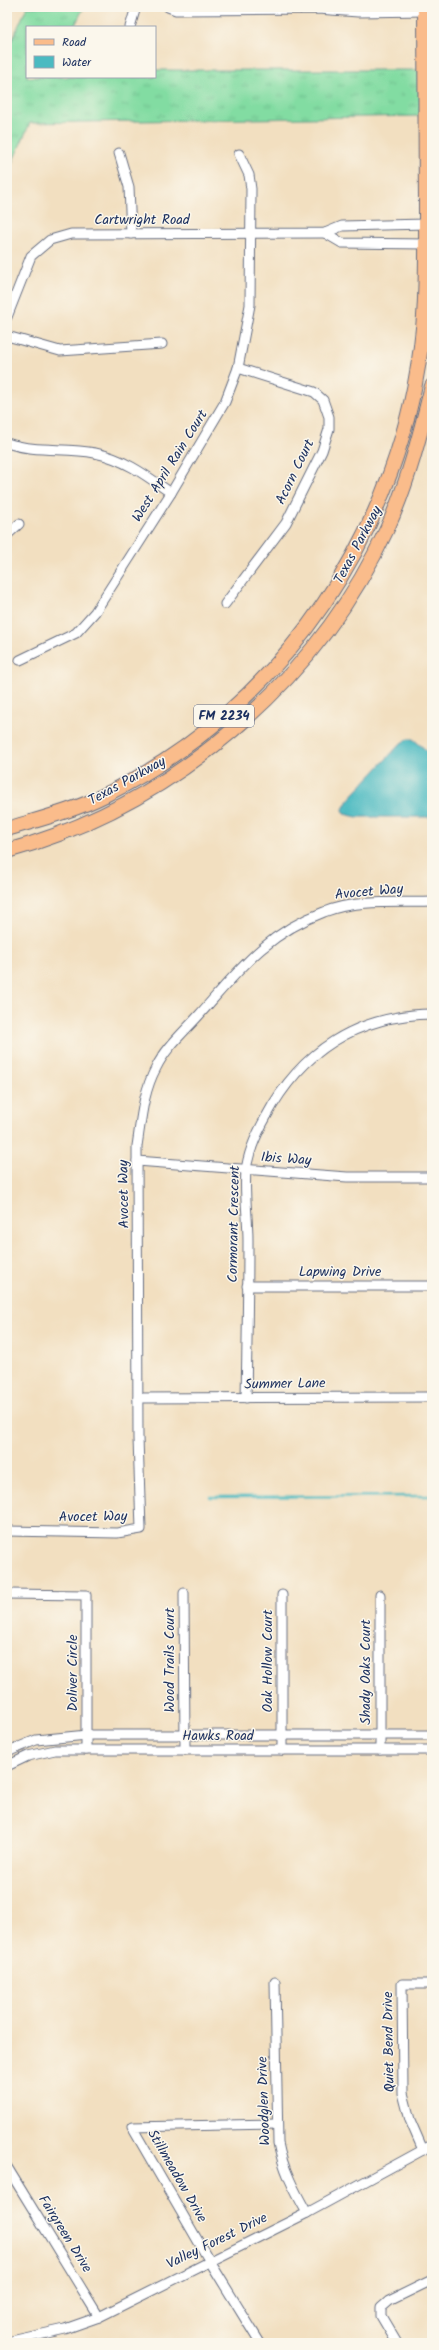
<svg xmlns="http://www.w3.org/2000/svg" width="439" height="2350" viewBox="0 0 439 2350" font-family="Kalam,sans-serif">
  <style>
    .grass { fill: url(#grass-tufts); stroke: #4e8680 }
    .water { fill: #4bbac1; stroke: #337490 }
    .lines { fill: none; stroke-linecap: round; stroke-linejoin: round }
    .stream { stroke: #4bbac1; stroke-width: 2.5 }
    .minor-casing { stroke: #666d80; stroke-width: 11 }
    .primary-casing { stroke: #666d80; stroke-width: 16 }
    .minor { stroke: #fff; stroke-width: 9 }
    .primary { stroke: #fabc8b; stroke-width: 14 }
    .labels { text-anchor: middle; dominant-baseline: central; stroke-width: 3; stroke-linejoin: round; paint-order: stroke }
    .shield { fill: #fbf7ec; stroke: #5e6b89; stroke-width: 1 }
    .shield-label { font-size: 13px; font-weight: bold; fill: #1b2f5e }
    .street-label { font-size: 14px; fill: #1b2f5e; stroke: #fbf7ec }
  </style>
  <defs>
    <pattern id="grass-tufts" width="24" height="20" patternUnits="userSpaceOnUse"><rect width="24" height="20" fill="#82dca2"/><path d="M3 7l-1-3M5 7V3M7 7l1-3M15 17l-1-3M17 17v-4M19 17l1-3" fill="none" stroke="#70bd8e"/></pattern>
  </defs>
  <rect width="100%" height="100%" fill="#fbf7ec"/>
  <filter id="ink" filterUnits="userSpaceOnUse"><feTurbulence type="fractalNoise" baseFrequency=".025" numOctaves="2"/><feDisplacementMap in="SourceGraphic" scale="8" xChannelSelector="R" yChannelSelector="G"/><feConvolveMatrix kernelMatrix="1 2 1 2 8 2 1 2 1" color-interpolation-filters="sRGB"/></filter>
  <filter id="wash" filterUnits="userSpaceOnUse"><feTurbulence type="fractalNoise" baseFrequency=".012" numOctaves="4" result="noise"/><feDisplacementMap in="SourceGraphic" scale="16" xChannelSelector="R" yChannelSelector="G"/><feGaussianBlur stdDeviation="0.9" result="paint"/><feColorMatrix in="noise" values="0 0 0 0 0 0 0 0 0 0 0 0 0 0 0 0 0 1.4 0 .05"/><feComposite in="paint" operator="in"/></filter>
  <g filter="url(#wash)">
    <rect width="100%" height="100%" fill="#f2dfc0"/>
    <polygon class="grass" points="27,7 84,7 74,27 27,27 27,77 155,77 155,70 422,70 420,116 30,123 7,174 7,51"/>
    <polygon class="water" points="408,739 413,739 432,755 432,817 357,817 344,814 343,809 348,800 401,743"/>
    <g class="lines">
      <polyline class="stream" points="210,1497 432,1496"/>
    </g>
  </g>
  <g filter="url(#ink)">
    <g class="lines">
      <defs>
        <g id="minor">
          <polyline points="168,7 176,10 318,9 358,12 425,11"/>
          <polyline points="130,27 136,7"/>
          <polyline points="119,153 129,187 131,234"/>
          <polyline points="325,233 342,243 426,244"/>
          <polyline points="7,317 31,256 50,240 71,234 325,233 342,226 426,224"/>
          <polyline points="7,336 60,351 162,344"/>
          <path d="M7,443C36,453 66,447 95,453C125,459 147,476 171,493"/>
          <polyline points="7,535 19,524"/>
          <polyline points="225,604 286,523 322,451 329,429 329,417 323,400 314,392 238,368"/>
          <polyline points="20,660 76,633 95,612 171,493 225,402 238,368 250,305 251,189 249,175 239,154"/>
          <polyline points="137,1161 347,1177 432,1177"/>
          <polyline points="247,1286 432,1286"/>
          <polyline points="138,1398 432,1397"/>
          <path d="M246,1398C247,1346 248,1293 248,1240C248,1218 244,1193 246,1171C248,1152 257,1133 266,1117C301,1051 357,1015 432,1014"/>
          <path d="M7,1531L117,1533L141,1529L138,1438L137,1146C141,1120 143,1092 156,1068C166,1047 185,1031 200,1014C239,970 267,933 324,912C357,899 398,903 432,902"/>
          <polyline points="184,1593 185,1750"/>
          <polyline points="7,1594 86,1595 86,1750"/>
          <polyline points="282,1595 282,1750"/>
          <polyline points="380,1595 380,1750"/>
          <polyline points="7,1752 36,1740 87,1735 432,1735"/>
          <polyline points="7,1766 28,1756 55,1750 432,1750"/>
          <path d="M275,1982L278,2143C283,2169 294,2190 307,2213"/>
          <polyline points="423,2150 410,2120 403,2093 402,1984 432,1984"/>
          <polyline points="7,2167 99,2317"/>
          <polyline points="7,2342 65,2329 99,2317 307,2213 432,2145"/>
          <polyline points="260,2343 209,2260 132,2127 277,2124"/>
          <polyline points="397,2343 381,2316 381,2308 389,2301 432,2280"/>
        </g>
        <g id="primary">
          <path d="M7,829C40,819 73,811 103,796C284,708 404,527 423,328C427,289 426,250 426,211C426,143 425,75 425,7"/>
          <path d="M7,851C171,806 316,683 387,529C408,483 420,435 432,386"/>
        </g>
      </defs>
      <use href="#minor" class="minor-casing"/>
      <use href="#primary" class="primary-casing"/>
      <use href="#minor" class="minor"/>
      <use href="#primary" class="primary"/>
    </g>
  </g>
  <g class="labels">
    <rect class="shield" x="194" y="705" width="60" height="22" rx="3"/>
    <g class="shield-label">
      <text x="224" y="716">FM 2234</text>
    </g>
    <g class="street-label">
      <text x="142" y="220">Cartwright Road</text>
      <text transform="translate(170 466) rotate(-58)">West April Rain Court</text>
      <text transform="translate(295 472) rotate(-64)">Acorn Court</text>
      <text transform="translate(358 545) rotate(-62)">Texas Parkway</text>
      <text transform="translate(127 781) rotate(-29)">Texas Parkway</text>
      <text transform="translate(369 892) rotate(-5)">Avocet Way</text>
      <text transform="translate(286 1159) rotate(4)">Ibis Way</text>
      <text transform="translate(124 1194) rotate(-91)">Avocet Way</text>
      <text transform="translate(234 1224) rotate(-89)">Cormorant Crescent</text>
      <text x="340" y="1272">Lapwing Drive</text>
      <text transform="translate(285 1384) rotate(-1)">Summer Lane</text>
      <text transform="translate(93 1517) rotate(-1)">Avocet Way</text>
      <text transform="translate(170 1660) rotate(-90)">Wood Trails Court</text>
      <text transform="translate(268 1661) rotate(-90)">Oak Hollow Court</text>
      <text transform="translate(366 1672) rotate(-90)">Shady Oaks Court</text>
      <text transform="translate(73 1673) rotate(-90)">Doliver Circle</text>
      <text x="218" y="1736">Hawks Road</text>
      <text transform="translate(389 2042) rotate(-91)">Quiet Bend Drive</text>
      <text transform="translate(264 2101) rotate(-92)">Woodglen Drive</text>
      <text transform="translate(177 2176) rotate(60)">Stillmeadow Drive</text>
      <text transform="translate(65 2234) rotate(58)">Fairgreen Drive</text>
      <text transform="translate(217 2241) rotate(-26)">Valley Forest Drive</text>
    </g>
  </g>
  <rect width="439" height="2350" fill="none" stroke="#fbf7ec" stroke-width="24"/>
  <rect x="26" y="26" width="130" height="52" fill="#fbf7ec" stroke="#a1a7b3"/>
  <rect x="34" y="39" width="20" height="6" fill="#fabc8b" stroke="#a1a7b3"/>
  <text x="62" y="46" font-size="12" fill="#1b2f5e">Road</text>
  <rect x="34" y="56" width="20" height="12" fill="#4bbac1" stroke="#a1a7b3"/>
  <text x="62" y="66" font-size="12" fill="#1b2f5e">Water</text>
</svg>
